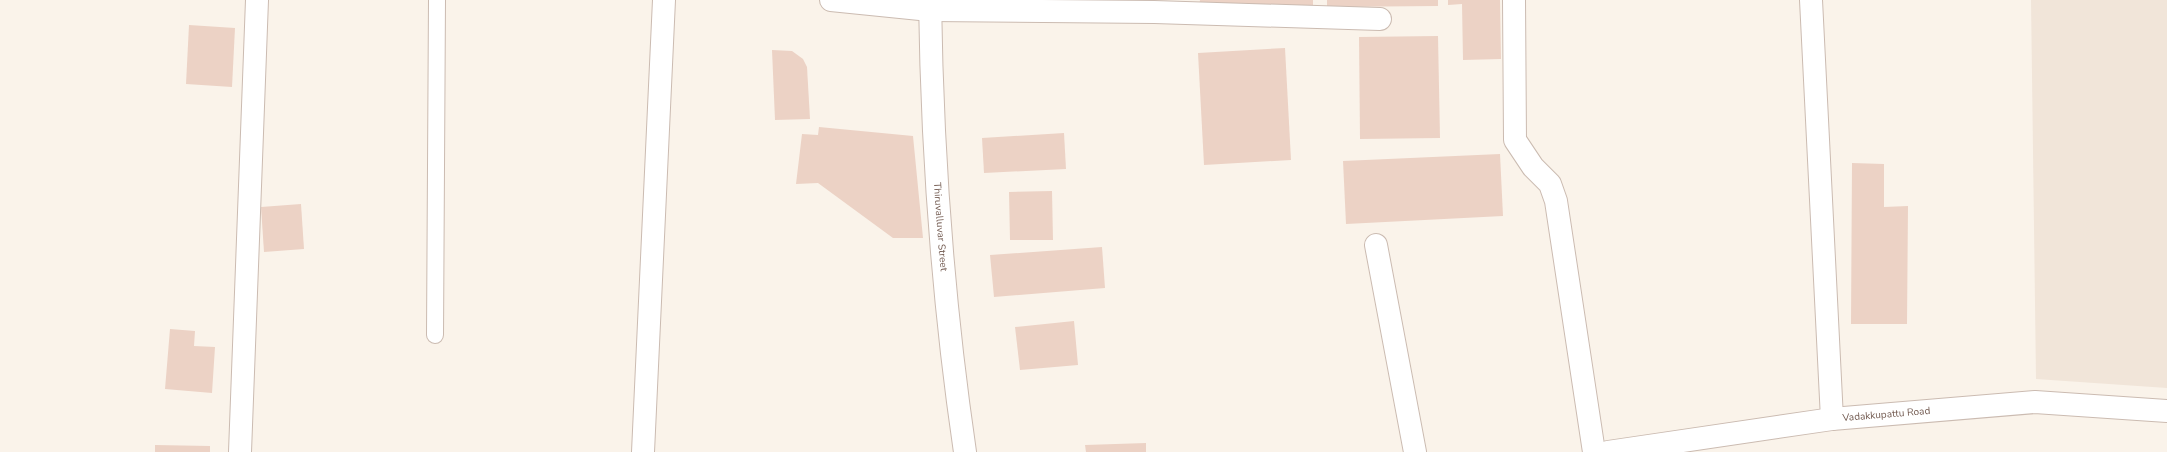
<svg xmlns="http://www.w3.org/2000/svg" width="2167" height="452" viewBox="0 0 2167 452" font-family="'Nunito Sans',sans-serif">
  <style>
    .residential { fill: #f1e5d9 }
    .building { fill: #ecd2c5 }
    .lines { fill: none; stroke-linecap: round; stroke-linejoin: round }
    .service-casing { stroke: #cbbbb1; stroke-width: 18 }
    .minor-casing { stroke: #cbbbb1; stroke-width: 24 }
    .tertiary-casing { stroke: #cbbbb1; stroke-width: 24 }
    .service { stroke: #fff; stroke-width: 16 }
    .minor { stroke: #fff; stroke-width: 22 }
    .tertiary { stroke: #fff; stroke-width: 22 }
    .labels { text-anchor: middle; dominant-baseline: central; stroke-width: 3; stroke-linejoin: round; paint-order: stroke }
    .street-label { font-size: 10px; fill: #725a50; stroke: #fdf7f0 }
  </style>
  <rect width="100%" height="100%" fill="#faf3ea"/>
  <polygon class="residential" points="2031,0 2167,0 2167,388 2036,379"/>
  <g class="building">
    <polygon points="1200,0 1313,0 1313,11 1199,6"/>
    <polygon points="1327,0 1438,0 1438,6 1327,7"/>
    <polygon points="1448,0 1500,0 1501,59 1463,60 1462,4 1448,5"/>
    <polygon points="189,25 235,28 232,87 186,84"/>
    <polygon points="1438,36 1440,138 1360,139 1359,37"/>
    <polygon points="1285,48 1291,160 1204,165 1198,53"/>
    <polygon points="772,50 792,51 803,59 807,67 810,119 775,120"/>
    <polygon points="819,127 913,136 923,238 893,238 818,183 796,184 802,134 818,135"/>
    <polygon points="1064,133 1066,169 984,173 982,138"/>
    <polygon points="1500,154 1503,216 1346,224 1343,161"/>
    <polygon points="1852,163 1884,164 1884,207 1908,206 1907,324 1851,324"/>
    <polygon points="1052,191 1053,240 1010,240 1009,192"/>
    <polygon points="301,204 304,249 264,252 261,207"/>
    <polygon points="1102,247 1105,288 994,297 990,255"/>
    <polygon points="1074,321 1078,365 1020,370 1015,327"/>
    <polygon points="170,329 195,331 194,346 215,347 212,393 165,389"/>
    <polygon points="1146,443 1146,452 1086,452 1085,445"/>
    <polygon points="155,445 210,446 210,452 155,452"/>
  </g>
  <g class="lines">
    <defs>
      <polyline id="service" points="435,335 437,0"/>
      <g id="minor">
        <polyline points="831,0 930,10 1154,12 1380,19"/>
        <path id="s1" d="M930,0C932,151 943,303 965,452"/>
        <polyline points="1514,0 1515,140 1533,167 1550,184 1556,201 1594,452"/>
        <polyline points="1811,0 1832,419"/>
        <polyline points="1376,245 1415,452"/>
        <polyline points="240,452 257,0"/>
        <polyline points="643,452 664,0"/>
      </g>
      <g id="tertiary">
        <path id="s2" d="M1608,452L1832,419L2035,402L2167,411"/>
      </g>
    </defs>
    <use href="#service" class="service-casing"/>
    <use href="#minor" class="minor-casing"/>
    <use href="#tertiary" class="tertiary-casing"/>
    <use href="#service" class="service"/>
    <use href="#minor" class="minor"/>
    <use href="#tertiary" class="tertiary"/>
  </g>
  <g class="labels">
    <g class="street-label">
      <text stroke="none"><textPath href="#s1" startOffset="227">Thiruvalluvar Street</textPath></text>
      <text stroke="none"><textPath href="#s2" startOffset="281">Vadakkupattu Road</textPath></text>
    </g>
  </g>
</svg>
